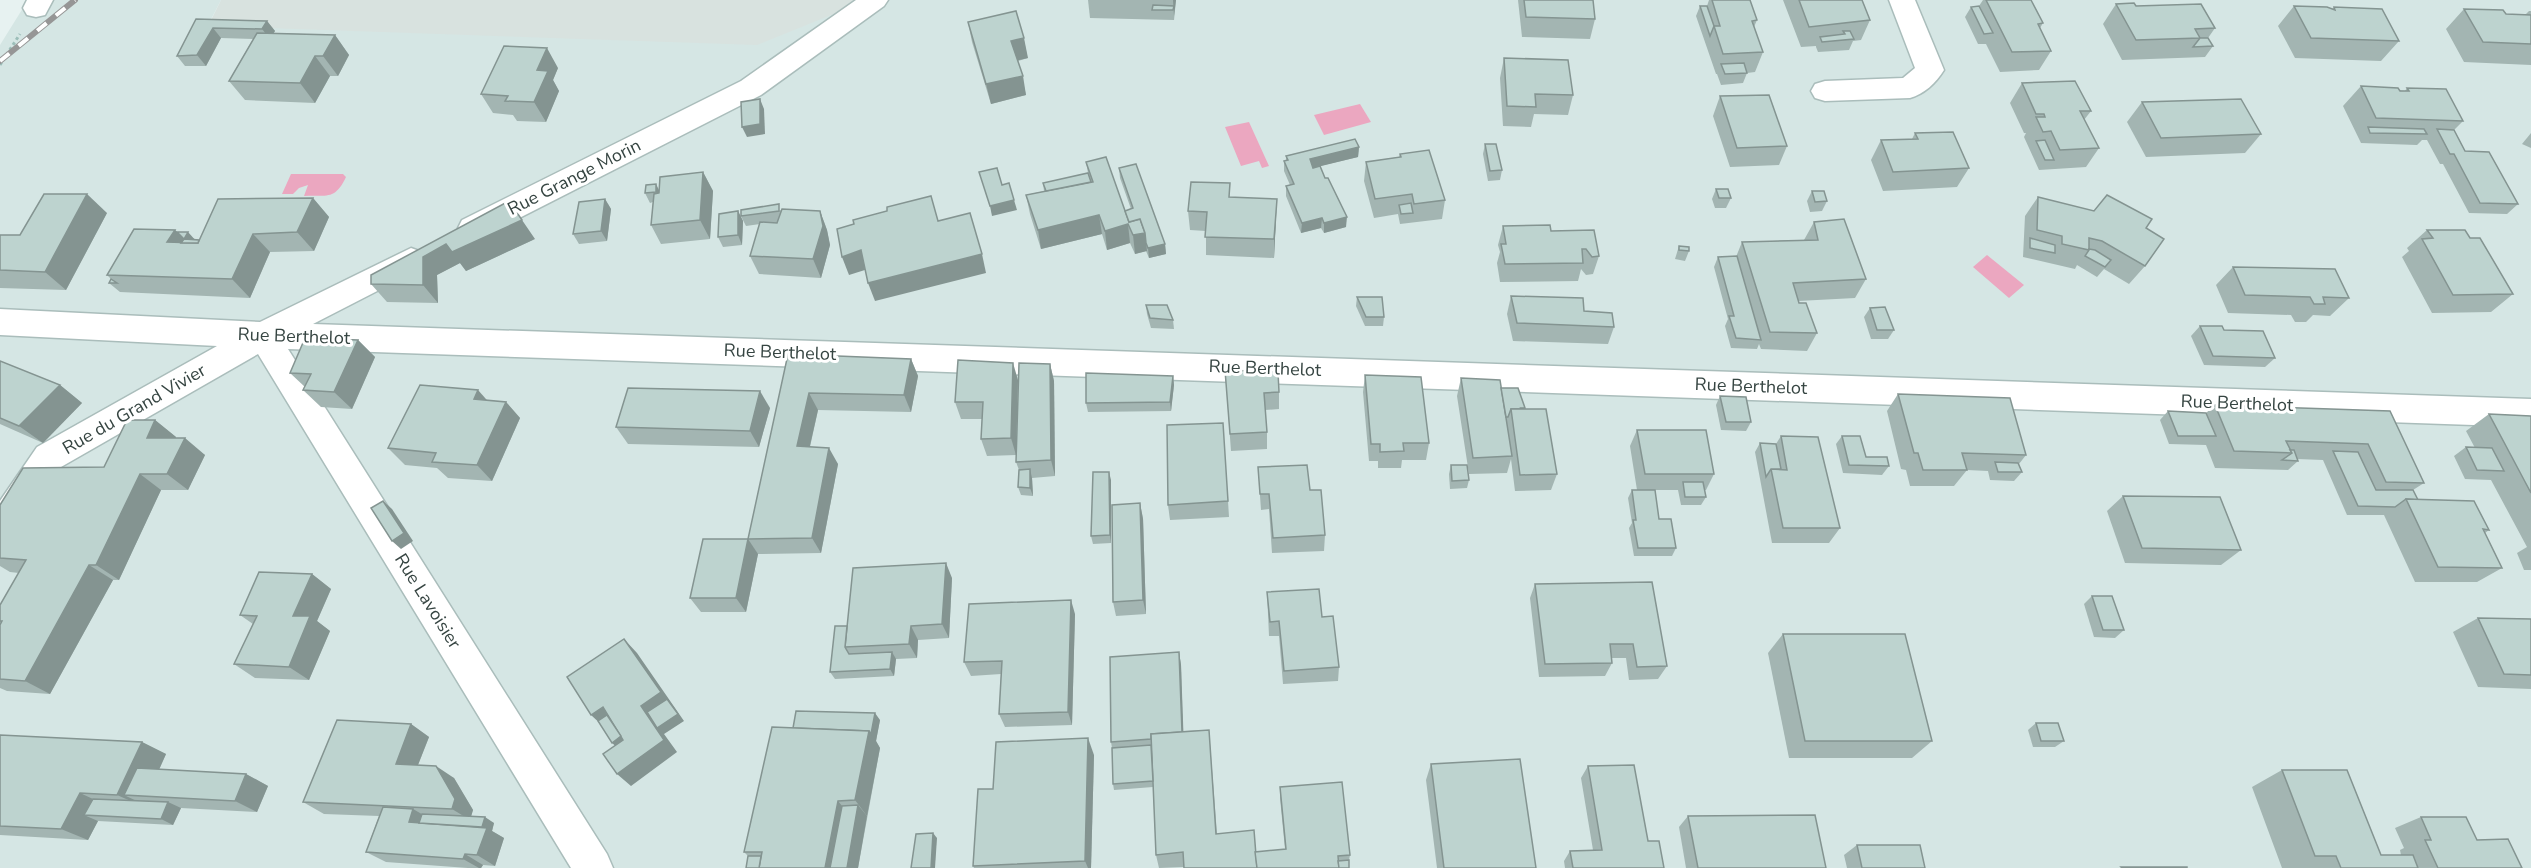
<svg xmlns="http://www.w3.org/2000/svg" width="2531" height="868" viewBox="0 0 2531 868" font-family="'Nunito Sans',sans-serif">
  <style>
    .residential { fill: #d5e6e4 }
    .industrial { fill: #d8e2df }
    .water { fill: #eba7c0 }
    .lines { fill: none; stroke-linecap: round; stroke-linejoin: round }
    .minor-casing { stroke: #aabdbb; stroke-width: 3 }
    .path { stroke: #9cbeb9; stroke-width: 3; stroke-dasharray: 3 3; stroke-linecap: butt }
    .minor { fill: #fff; fill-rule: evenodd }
    .rail-casing { stroke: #969696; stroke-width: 6 }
    .rail { stroke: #fff; stroke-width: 4; stroke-dasharray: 12; stroke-linecap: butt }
    .wall { fill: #a3b5b2 }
    .shaded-wall { fill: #849491 }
    .building { fill: #bdd3cf; stroke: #849491; stroke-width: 1.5 }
    .labels { text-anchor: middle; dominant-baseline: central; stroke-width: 6; stroke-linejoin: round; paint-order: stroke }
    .street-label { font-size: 18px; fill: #364542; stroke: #fff }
  </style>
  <rect width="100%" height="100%" fill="#e7f2f1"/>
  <polygon class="residential" points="28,0 221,0 208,25 868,0 2531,0 2531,868 0,868 0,45"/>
  <polygon class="industrial" points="221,0 868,0 757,45 208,26"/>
  <g class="water">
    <polygon points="1360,104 1371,122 1324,135 1314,115"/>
    <polygon points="1249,122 1269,166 1262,168 1259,161 1241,166 1225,127"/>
    <path d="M291,174H343L346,177C335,200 328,195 304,196L308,185L299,188L293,194H282Z"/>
    <polygon points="1987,255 2024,285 2009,298 1973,267"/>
  </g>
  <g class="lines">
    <defs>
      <g id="minor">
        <polygon points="27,0 53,0 45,15 36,17 27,15 23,8"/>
        <polygon points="856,0 888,0 884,6 761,95 484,236 473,240 462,236 458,228 462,220 741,81"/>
        <path d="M1889,0H1915L1944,70C1936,83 1924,94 1910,98L1825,101L1815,98L1811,91L1815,84L1825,81L1903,78L1915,68Z"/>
        <polygon points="411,248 422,252 426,260 422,268 313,324 2531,399 2531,427 288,349 607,854 613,868 571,868 258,354 61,467 12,541 0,545 0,501 37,447 217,346 0,335 0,309 260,322"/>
      </g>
    </defs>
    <use href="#minor" class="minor-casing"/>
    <polyline class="path" points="0,65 20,34"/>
    <use href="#minor" class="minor"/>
    <defs>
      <polyline id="rail" points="0,61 75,0"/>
    </defs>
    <use href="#rail" class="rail-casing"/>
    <use href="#rail" class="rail"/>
  </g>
  <g class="wall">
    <polygon points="1088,0 1176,0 1174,20 1090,18"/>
    <polygon points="1518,0 1593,0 1595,19 1590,39 1522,37"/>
    <polygon points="1709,0 1750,0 1757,20 1754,27 1763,52 1755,72 1747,73 1743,83 1721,85 1717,74 1716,74 1696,16 1700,6 1707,6"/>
    <polygon points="1783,0 1862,0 1870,20 1861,40 1853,41 1849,50 1818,52 1816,47 1816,46 1801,47"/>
    <polygon points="1983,0 2031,0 2043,23 2040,28 2051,51 2039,70 2000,72 1986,44 1978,44 1965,17 1971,7 1979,6"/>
    <polygon points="2116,4 2136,6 2215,28 2208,38 2213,46 2205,57 2122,60 2103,24"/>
    <polygon points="2294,6 2332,9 2334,7 2399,41 2381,61 2295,58 2278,26"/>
    <polygon points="2464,9 2506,14 2525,15 2529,11 2531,11 2531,65 2464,62 2446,29"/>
    <polygon points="196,19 267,21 275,31 273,33 335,35 349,55 338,76 330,76 315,103 245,100 229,81 253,39 221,38 206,66 185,66 177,56"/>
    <polygon points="968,22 1028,58 1018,61 1026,95 991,104 972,42"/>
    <polygon points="1504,58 1573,95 1568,115 1534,114 1531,127 1503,126 1500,78"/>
    <polygon points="558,68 553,80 559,91 546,122 517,121 513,115 493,113 481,94"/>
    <polygon points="2022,83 2091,111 2084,120 2099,148 2086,167 2039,170 2024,137 2026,133 2024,133 2010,103"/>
    <polygon points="2361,86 2405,91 2407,88 2463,121 2454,130 2465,151 2518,204 2507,214 2469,213 2443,164 2440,164 2427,140 2422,140 2417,145 2361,143 2343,106"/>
    <polygon points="1720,96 1787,146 1779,165 1730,167 1713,116"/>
    <polygon points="2142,102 2261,134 2245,153 2146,157 2127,122"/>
    <polygon points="1915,133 1969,168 1957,187 1883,191 1871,160 1881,140 1912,139"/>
    <polygon points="2531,133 2531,148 2522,144"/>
    <polygon points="1485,144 1502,170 1500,180 1488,181 1483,154"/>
    <polygon points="1359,147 1358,157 1320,166 1346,227 1324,233 1321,228 1301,233 1286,196 1286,186 1290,185 1284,171 1284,161 1286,160 1286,156"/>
    <polygon points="1400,154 1445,200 1442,219 1400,224 1398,214 1374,218 1364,181 1366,162 1399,157"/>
    <polygon points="1086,162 1125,211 1131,209 1120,178 1119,168 1165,244 1166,254 1149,258 1146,251 1135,254 1130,243 1107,250 1102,234 1041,249 1030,214 1026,195 1044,191 1043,183 1088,173"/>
    <polygon points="703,172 713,191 710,239 661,244 651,225 653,202 650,203 645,193 659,190"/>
    <polygon points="1716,189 1731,198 1726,208 1715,208 1712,199"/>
    <polygon points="1812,191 1827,201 1822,211 1810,212 1807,201"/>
    <polygon points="1230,197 1276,218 1274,258 1206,255 1206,231 1190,230 1188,211"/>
    <polygon points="2038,197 2146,228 2145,266 2129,284 2104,269 2097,277 2077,265 2075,269 2023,257 2025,216"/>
    <polygon points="313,198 329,217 314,251 270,252 250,298 120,292 109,283 111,279 107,275 175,230 177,232 195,239 199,240"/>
    <polygon points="605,199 611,209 607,241 579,244 573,234"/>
    <polygon points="782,210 820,211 827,230 830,245 821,278 759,274 750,256 760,224 746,226 741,216"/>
    <polygon points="738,211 743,221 742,245 723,247 718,237"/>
    <polygon points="107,213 66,290 0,288 0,235 20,235"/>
    <polygon points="1814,222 1866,279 1855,298 1798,301 1817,333 1807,351 1761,349 1759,344 1757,349 1731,348 1725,326 1728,319 1714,267 1718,257 1736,257 1742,242 1804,240"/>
    <polygon points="1503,226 1551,231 1599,256 1593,274 1586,275 1581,269 1578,281 1500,282 1497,263 1500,252 1498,245"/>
    <polygon points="2427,230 2513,294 2491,312 2432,313 2402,257 2409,251 2407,248"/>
    <polygon points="535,239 466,271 460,263 437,275 438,303 387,302 371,284"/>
    <polygon points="1679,246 1689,251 1685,261 1675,259"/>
    <polygon points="2233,267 2349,298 2330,316 2313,315 2306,322 2295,322 2291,315 2228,313 2216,285"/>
    <polygon points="1511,296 1584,311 1614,327 1608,344 1513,341 1507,314"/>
    <polygon points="1357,297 1384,317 1383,326 1365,326 1356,306"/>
    <polygon points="1146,305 1173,320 1174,329 1151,328 1147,314"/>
    <polygon points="1870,308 1894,330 1888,339 1871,339 1864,317"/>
    <polygon points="2200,326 2224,330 2275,358 2265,367 2204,365 2191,336"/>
    <polygon points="358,340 375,357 352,409 321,407 303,390 305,387 290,373"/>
    <polygon points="788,354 911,359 918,376 911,412 818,410 810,447 838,464 821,553 758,554 746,612 701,612 690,598 748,539"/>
    <polygon points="0,361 60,385 82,403 43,443 0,424"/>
    <polygon points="1050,364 1054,381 1055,476 1032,478 1033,496 1021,495 1018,487 1019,470 1016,462"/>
    <polygon points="1225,370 1279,392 1279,409 1265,410 1267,432 1267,449 1231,451"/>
    <polygon points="1365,375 1429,443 1426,460 1402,460 1401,468 1378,468 1378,461 1369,461 1363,392"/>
    <polygon points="1173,376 1174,385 1171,411 1088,412 1086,403"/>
    <polygon points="1461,378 1501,388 1525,408 1524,409 1557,474 1551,490 1515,491 1511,459 1507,473 1469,474 1457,396"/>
    <polygon points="1018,380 1016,455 987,456 981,439 982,419 961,419 955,402"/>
    <polygon points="1898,394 2026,455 2019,464 2022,472 2014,481 1990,480 1988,471 1967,470 1954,486 1910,486 1906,470 1901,469 1887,411"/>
    <polygon points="1720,396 1751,422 1746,431 1721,430 1716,405"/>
    <polygon points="486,400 506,402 520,418 492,481 448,478 437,468 405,465 388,448"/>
    <polygon points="2215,405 2390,411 2424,483 2413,490 2418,500 2489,530 2485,533 2502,568 2477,582 2415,582 2384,515 2347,515 2323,460 2297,459 2298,461 2288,470 2215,468 2206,445 2169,444 2160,420 2168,411 2206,413"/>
    <polygon points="770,408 759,447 628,444 616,427"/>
    <polygon points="2489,414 2531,416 2531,570 2524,570 2517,553 2527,547 2491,480 2465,479 2454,456 2466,447 2475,448 2466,431"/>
    <polygon points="155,420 176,437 176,438 205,455 188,490 161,490 119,580 113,580 50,694 7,691 0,688 0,605 19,573 10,572 0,566 0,505 104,467"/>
    <polygon points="1637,430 1714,474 1706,490 1704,490 1706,497 1701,505 1681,505 1678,490 1655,490 1659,519 1676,548 1672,556 1634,556 1629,528 1632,523 1628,498 1632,490 1637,490 1630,446"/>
    <polygon points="1781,436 1840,528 1829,543 1772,543 1755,452 1760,443 1776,444"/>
    <polygon points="1842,436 1866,457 1889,466 1882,475 1843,473 1836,444"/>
    <polygon points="1451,465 1469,480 1467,488 1450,489 1449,474"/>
    <polygon points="1258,467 1310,490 1325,535 1324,551 1272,553 1269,509 1261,510"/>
    <polygon points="1111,480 1111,543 1093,544 1091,536"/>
    <polygon points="2123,496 2241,550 2221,565 2125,563 2107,511"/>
    <polygon points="1228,501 1229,517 1170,520 1168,505"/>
    <polygon points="1140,503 1143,519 1146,614 1116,616 1113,602"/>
    <polygon points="312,574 331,589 317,621 330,631 309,680 255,678 234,664 253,624 240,615"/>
    <polygon points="952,578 949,638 918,640 917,658 896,659 894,676 835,679 830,672 847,626"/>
    <polygon points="1535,584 1667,666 1658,679 1629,680 1626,658 1612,658 1612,663 1605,676 1539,677 1530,598"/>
    <polygon points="1267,592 1322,617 1339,667 1338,681 1283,684 1279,636 1269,636"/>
    <polygon points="2092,596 2124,630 2115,638 2094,637 2084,604"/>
    <polygon points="1075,614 1072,725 1005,727 999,714 1001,674 971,676 964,662"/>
    <polygon points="2478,618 2531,619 2531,689 2478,687 2453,632"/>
    <polygon points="1783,634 1932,741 1912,758 1789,758 1768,653"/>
    <polygon points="1179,652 1181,665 1183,731 1209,730 1217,834 1256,854 1285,849 1280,798 1280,787 1350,855 1349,860 1159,868 1156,855 1153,787 1114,790 1113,784 1112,748 1111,742"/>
    <polygon points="880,720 876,741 880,748 858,868 748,856 744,852 793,728"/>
    <polygon points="2036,723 2064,741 2055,747 2033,747 2028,730"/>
    <polygon points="411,724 429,737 418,765 454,778 473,810 471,816 494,823 492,831 504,838 495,866 483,865 481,868 468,868 386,862 366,852 379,816 324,814 303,802"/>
    <polygon points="0,735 142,742 166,754 159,770 246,774 268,786 257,812 181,808 173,825 98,821 88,840 0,835"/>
    <polygon points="1094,755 1091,868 974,868 973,866 993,789"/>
    <polygon points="1431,764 1536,868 1437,868 1426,780"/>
    <polygon points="1588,766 1648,841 1664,868 1565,868 1564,861 1570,851 1593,850 1581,778"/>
    <polygon points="2282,770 2381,855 2401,855 2400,850 2404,848 2395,828 2421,817 2477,840 2522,868 2282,868 2252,787"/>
    <polygon points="1688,816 1826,868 1686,868 1679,827"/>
    <polygon points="1857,845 1925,868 1847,868 1844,855"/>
  </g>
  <g class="shaded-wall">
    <polygon points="1173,0 1176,0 1174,16"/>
    <polygon points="267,21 275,31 270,39 262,29"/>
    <polygon points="213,28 221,38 206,66 197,55"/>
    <polygon points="335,35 349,55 338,76 323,56"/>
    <polygon points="1024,38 1028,58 1015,61 1011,41"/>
    <polygon points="547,48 558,68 553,80 559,91 546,122 534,102 537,70"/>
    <polygon points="315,56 330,76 315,103 300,83"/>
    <polygon points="1023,76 1026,95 991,104 986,84"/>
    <polygon points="760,99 764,109 765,134 747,137 742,127"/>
    <polygon points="1359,147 1358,157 1309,169 1310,159"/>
    <polygon points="703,172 713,191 710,239 700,220"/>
    <polygon points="656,184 661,194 661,202 656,192"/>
    <polygon points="87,194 107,213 66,290 45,272"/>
    <polygon points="313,198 329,217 314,251 297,232"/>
    <polygon points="605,199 611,209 607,241 601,231"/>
    <polygon points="1277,199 1276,218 1274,258 1274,239"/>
    <polygon points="1014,200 1017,210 992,216 990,206"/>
    <polygon points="738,211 743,221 742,245 738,235"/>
    <polygon points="820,211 827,230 830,245 821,278 813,259"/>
    <polygon points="1099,215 1102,234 1041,249 1038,230"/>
    <polygon points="1347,217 1346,227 1324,233 1324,223"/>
    <polygon points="1322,218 1321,228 1301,233 1302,223"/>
    <polygon points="522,220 535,239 466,271 460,263 437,275 438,303 423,285 423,257 446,244"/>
    <polygon points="1128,224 1130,243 1107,250 1105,231"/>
    <polygon points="175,230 184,239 188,232 197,242 176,251 167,242"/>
    <polygon points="1145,233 1147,251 1135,254 1133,235"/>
    <polygon points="253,234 270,252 250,298 232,279"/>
    <polygon points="1165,244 1166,254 1149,258 1148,248"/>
    <polygon points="861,250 868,269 849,275 842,257"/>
    <polygon points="982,254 986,273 875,301 868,283"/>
    <polygon points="358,340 375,357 352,409 334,392"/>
    <polygon points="911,359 918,376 911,412 904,395"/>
    <polygon points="1013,363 1018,380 1016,455 1011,438"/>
    <polygon points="1050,364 1054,381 1055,476 1051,460"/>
    <polygon points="1173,376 1174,385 1171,411 1170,402"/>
    <polygon points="60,385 82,403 43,443 19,426"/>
    <polygon points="478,390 493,407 474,399"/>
    <polygon points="760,391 770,408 759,447 750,431"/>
    <polygon points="809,393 818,410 806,463 797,446"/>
    <polygon points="506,402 520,418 492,481 477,465"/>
    <polygon points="155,420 176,437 168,454 147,438"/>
    <polygon points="185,438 205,455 188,490 167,474"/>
    <polygon points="829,448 838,464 821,553 812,538"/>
    <polygon points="1030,469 1032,478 1033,496 1030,488"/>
    <polygon points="1109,472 1111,480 1111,543 1110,535"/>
    <polygon points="140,474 161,490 119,580 96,565"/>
    <polygon points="383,501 392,509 413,541 401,549 392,541"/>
    <polygon points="1140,503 1143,519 1146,614 1143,600"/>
    <polygon points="748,539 758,554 746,612 736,598"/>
    <polygon points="946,563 952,578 949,638 942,624"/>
    <polygon points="89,565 113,580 50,694 25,681"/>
    <polygon points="312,574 331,589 317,621 330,631 309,680 289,667 293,616"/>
    <polygon points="1071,600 1075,614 1072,725 1068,712"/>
    <polygon points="911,626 918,640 917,658 909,644"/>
    <polygon points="624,639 637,653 684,721 664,734 677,752 631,786 617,774 641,706"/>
    <polygon points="892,652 896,659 894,676 890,669"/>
    <polygon points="1179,652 1181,665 1184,749 1182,736"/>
    <polygon points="603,707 630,742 619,749 612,743 605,728 591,715"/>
    <polygon points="875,713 880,720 876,741 880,748 867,816 855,800 869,731"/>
    <polygon points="411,724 429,737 414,775 396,764"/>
    <polygon points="1088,738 1094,755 1091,868 1088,868 1085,861"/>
    <polygon points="142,742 166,754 147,796 124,795 143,804 142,806 117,795"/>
    <polygon points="436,766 454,778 473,810 470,820 452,809"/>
    <polygon points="246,774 268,786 257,812 235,801"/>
    <polygon points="80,793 106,805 84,815 98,821 88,840 61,829"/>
    <polygon points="838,801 851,817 842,868 825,868"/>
    <polygon points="168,802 181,808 173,825 161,819"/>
    <polygon points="858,805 867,816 858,868 847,868"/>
    <polygon points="413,809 432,820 429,828 409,822"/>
    <polygon points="485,817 494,823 492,831 504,838 495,866 477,855 480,831"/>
    <polygon points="933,833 937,838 935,868 931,868"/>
    <polygon points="465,854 483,865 481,868 479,868 463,859"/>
  </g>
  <g class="building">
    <polygon points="1524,0 1593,0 1595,19 1526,17"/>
    <polygon points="1712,0 1750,0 1757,20 1752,21 1763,52 1723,54 1714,26 1720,26"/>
    <polygon points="1799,0 1862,0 1870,20 1809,27"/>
    <polygon points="1986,0 2031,0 2043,23 2038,24 2051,51 2012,52"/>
    <polygon points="2134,3 2136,6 2201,4 2215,28 2195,29 2200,38 2136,40 2116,4"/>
    <polygon points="1153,5 1174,6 1173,10 1152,10"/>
    <polygon points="1700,6 1707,6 1714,26 1710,36"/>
    <polygon points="1979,6 1993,33 1984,34 1971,7"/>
    <polygon points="2294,6 2327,7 2335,10 2334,7 2382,9 2399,41 2311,38"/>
    <polygon points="2464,9 2503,10 2506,14 2531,15 2531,44 2483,42"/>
    <polygon points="1016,11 1024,38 1011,41 1023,76 986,84 968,22"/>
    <polygon points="196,19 267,21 262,29 213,28 197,55 177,56"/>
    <polygon points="1843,31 1850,31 1854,39 1822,42 1820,37 1845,34"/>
    <polygon points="257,33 335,35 323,56 315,56 300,83 229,81"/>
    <polygon points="2200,38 2208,38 2213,46 2193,47"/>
    <polygon points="504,46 547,48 537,70 548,71 534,102 505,101 508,96 481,94"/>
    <polygon points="1504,58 1568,60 1573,95 1535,94 1536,107 1507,106"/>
    <polygon points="1744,63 1747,73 1725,74 1721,64"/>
    <polygon points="2075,81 2091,111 2080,111 2099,148 2060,150 2051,131 2043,132 2036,117 2045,117 2044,114 2036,114 2022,83"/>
    <polygon points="2361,86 2398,88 2400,91 2409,91 2407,88 2446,89 2463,121 2376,118"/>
    <polygon points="1769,95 1787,146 1737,148 1720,96"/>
    <polygon points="760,99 760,124 742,127 741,102"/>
    <polygon points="2241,99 2261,134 2161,138 2142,102"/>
    <polygon points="2368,127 2424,129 2427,134 2370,133"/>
    <polygon points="2437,129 2454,130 2465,151 2489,152 2518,204 2480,203 2454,154 2450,154"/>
    <polygon points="1953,132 1969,168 1893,172 1881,140 1918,139 1915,133"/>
    <polygon points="1355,139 1359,147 1310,159 1313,168 1320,166 1325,178 1328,178 1347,217 1324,223 1322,218 1302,223 1286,186 1294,184 1284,161 1288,160 1286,156"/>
    <polygon points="2045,140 2054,160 2045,160 2036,141"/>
    <polygon points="1485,144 1496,144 1502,170 1490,171"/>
    <polygon points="1429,150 1445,200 1414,204 1412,194 1375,199 1366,162 1401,157 1400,154"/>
    <polygon points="1106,157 1129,222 1140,219 1145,233 1133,235 1128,224 1105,231 1099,215 1038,230 1026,195 1093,182 1086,162"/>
    <polygon points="1136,164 1165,244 1148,248 1146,243 1145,233 1140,219 1129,222 1125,211 1133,208 1119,168"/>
    <polygon points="997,168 1002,185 1009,183 1014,200 990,206 979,172"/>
    <polygon points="703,172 700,220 651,225 654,194 659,193 660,177"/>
    <polygon points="1088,173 1091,182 1046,191 1043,183"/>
    <polygon points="1191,182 1230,183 1229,197 1277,199 1274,239 1205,237 1207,212 1188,211"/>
    <polygon points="656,184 656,192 645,193 646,185"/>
    <polygon points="1716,189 1728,189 1731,198 1719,198"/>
    <polygon points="1812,191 1824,191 1827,201 1815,202"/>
    <polygon points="44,194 87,194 45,272 0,270 0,235 20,235"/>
    <polygon points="2107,195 2152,219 2146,228 2164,239 2145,266 2102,241 2089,238 2089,250 2062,244 2062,236 2037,230 2038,197 2094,211"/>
    <polygon points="931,196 938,221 970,213 982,254 868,283 861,250 842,257 837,229 854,224 853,220 887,211 887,207"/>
    <polygon points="313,198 297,232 253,234 232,279 107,275 134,229 175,230 167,242 198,243 218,199"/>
    <polygon points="605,199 601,231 573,234 579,202"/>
    <polygon points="509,201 522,220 452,252 446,244 423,257 423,285 371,284 371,275"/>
    <polygon points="1411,203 1413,213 1401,214 1399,205"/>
    <polygon points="779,204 779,211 741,216 741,210"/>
    <polygon points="782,209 820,211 823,226 813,259 750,256 760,222 777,223"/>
    <polygon points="738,211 738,235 718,237 719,214"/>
    <polygon points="1844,219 1866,279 1793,283 1799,303 1806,303 1817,333 1770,332 1742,242 1818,240 1814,222"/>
    <polygon points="1550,225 1551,231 1594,230 1599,256 1592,257 1586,249 1582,249 1583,263 1505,264 1501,244 1506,244 1503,226"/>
    <polygon points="2427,230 2465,230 2470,238 2480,238 2513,294 2453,295 2422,239 2433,238"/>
    <polygon points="177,232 188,232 184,239"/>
    <polygon points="2030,238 2055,245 2055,253 2030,248"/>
    <polygon points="184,239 199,240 198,243 181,243"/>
    <polygon points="1679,246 1689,247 1689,251 1679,250"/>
    <polygon points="2089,249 2095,250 2111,260 2105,267 2085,256 2089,250"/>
    <polygon points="1737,256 1761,340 1736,338 1729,316 1734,316 1718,257"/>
    <polygon points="2233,267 2335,269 2349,298 2323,297 2325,304 2314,304 2310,297 2245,295"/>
    <polygon points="111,279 117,283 109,283"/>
    <polygon points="1511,296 1583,298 1584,311 1612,313 1614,327 1517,323"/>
    <polygon points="1357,297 1382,297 1384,317 1366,317"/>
    <polygon points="1146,305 1167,305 1173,320 1150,318"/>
    <polygon points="1885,307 1894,330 1877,330 1870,308"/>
    <polygon points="2200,326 2222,326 2224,330 2263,331 2275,358 2213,356"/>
    <polygon points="305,338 358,340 334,392 303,390 311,374 290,373"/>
    <polygon points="788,354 911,359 904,395 809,393 797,446 829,448 812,538 748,539"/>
    <polygon points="958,360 1013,363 1011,438 981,439 983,402 955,402"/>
    <polygon points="0,361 60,385 19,426 0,418"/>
    <polygon points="1019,363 1050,364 1051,460 1016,462"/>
    <polygon points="1225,370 1278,372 1279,392 1264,393 1267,432 1230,434"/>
    <polygon points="1086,373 1173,376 1170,402 1086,403"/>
    <polygon points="1365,375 1421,377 1429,443 1403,443 1404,451 1380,452 1380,444 1371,444"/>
    <polygon points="1461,378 1500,380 1512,456 1473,458"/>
    <polygon points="420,385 478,390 474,399 506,402 477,465 432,462 436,453 388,448"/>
    <polygon points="628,388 760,391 750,431 616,427"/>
    <polygon points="1501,388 1518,388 1525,408 1521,408 1522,409 1511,409 1508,417 1506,417"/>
    <polygon points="1898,394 2010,398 2026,455 1962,453 1967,470 1923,470 1918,453 1914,453"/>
    <polygon points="1720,396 1746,397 1751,422 1726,422"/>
    <polygon points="2215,405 2390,411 2424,483 2386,482 2368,444 2286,441 2292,453 2234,451"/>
    <polygon points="1511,409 1546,409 1557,474 1520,475"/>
    <polygon points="2168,411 2206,413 2216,436 2178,436"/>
    <polygon points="2489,414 2531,416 2531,493"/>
    <polygon points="127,420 155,420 147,438 185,438 167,474 140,474 96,565 89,565 25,681 0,679 0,625 2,621 0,621 0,605 26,560 0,558 0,505 23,468 104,467"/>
    <polygon points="1223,423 1228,501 1168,505 1167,425"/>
    <polygon points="1637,430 1706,430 1714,474 1645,474"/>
    <polygon points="1781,436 1818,437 1840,528 1783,528 1771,469 1787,470"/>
    <polygon points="1842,436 1860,436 1866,457 1887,457 1889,466 1849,465"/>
    <polygon points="1760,443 1776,444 1781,469 1771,469 1766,477"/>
    <polygon points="2466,447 2492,448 2504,471 2477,470"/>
    <polygon points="2290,450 2294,450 2298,461 2282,460 2292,453"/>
    <polygon points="2333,451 2358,452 2376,490 2413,490 2418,500 2406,499 2395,507 2358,506"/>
    <polygon points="1995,462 2018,463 2022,472 1998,472"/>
    <polygon points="1307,465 1310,490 1321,490 1325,535 1273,538 1269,494 1260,494 1258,467"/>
    <polygon points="1451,465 1467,465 1469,480 1452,481"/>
    <polygon points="1030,469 1030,488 1018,487 1019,470"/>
    <polygon points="1093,472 1109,472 1110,535 1091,536"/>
    <polygon points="1683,482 1703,482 1706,497 1685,497"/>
    <polygon points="1632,490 1655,490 1659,519 1671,519 1676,548 1638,548 1633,520 1636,520"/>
    <polygon points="2123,496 2220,497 2241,550 2142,548"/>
    <polygon points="2406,499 2474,501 2489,530 2483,529 2502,568 2438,567"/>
    <polygon points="383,501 404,533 392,541 371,508"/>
    <polygon points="1140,503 1143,600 1113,602 1112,505"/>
    <polygon points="703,539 748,539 736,598 690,598"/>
    <polygon points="946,563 942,624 911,626 909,644 845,647 853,568"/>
    <polygon points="259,572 312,574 293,616 310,616 289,667 234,664 257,616 240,615"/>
    <polygon points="1652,582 1667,666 1637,667 1633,644 1610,644 1612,663 1545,664 1535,584"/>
    <polygon points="1319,589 1322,617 1333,616 1339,667 1284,671 1279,621 1270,622 1267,592"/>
    <polygon points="2092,596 2112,596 2124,630 2103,630"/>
    <polygon points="1071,600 1068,712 999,714 1002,661 964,662 969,604"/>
    <polygon points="2478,618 2531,619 2531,675 2504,674"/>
    <polygon points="835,626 847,626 845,647 849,654 892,652 890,669 830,672"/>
    <polygon points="1783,634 1905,634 1932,741 1805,741"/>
    <polygon points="624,639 661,692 641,706 664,740 617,774 603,754 623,740 603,707 591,715 567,677"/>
    <polygon points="1179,652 1182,732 1151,734 1151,739 1111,742 1110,657"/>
    <polygon points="667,699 678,714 657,728 647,712"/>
    <polygon points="796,711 875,713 871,734 869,731 793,728"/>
    <polygon points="607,715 621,736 612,743 598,721"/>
    <polygon points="337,720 411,724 396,764 436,766 455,799 452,809 303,802"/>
    <polygon points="2036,723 2058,723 2064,741 2041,741"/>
    <polygon points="772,727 869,731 855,800 838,801 825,868 759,868 762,852 744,852"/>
    <polygon points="1209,730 1216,834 1254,830 1257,868 1184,868 1183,852 1156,855 1151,734"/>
    <polygon points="0,735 142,742 117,795 80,793 61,829 0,826"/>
    <polygon points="1088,738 1085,861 973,866 978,789 993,789 996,742"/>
    <polygon points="1151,745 1153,781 1113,784 1112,748"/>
    <polygon points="1520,759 1536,868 1444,868 1431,764"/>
    <polygon points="1634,765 1648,841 1659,841 1664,868 1573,868 1570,851 1602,850 1588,766"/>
    <polygon points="137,768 246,774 235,801 124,795"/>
    <polygon points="2282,770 2347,770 2381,855 2413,855 2418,868 2341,868 2336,856 2315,856"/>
    <polygon points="1342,782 1350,855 1338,856 1339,868 1257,868 1255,852 1286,849 1280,787"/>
    <polygon points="93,799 168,802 161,819 84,815"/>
    <polygon points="858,805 847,868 830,868 842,806"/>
    <polygon points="383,807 413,809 409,822 487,828 477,855 465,854 463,859 366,852"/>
    <polygon points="422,814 485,817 482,827 419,823"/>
    <polygon points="1815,815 1826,868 1698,868 1688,816"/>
    <polygon points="2421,817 2466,817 2477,840 2508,839 2522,868 2438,868 2425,840 2431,840"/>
    <polygon points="933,833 931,868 911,868 916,834"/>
    <polygon points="1857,845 1920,845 1925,868 1862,868"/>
    <polygon points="748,856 761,856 759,868 746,868"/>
    <polygon points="1349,860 1349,868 1339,868 1338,861"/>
    <polygon points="2121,867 2187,867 2187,868 2122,868"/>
  </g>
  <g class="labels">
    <g class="street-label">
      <text transform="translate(574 177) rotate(-27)">Rue Grange Morin</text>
      <text transform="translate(294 336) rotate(2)">Rue Berthelot</text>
      <text transform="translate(780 352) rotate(2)">Rue Berthelot</text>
      <text transform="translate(1265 368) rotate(2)">Rue Berthelot</text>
      <text transform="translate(1751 386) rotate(2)">Rue Berthelot</text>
      <text transform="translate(2237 403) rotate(2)">Rue Berthelot</text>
      <text transform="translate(134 409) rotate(-30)">Rue du Grand Vivier</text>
      <text transform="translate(428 601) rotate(58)">Rue Lavoisier</text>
    </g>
  </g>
</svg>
